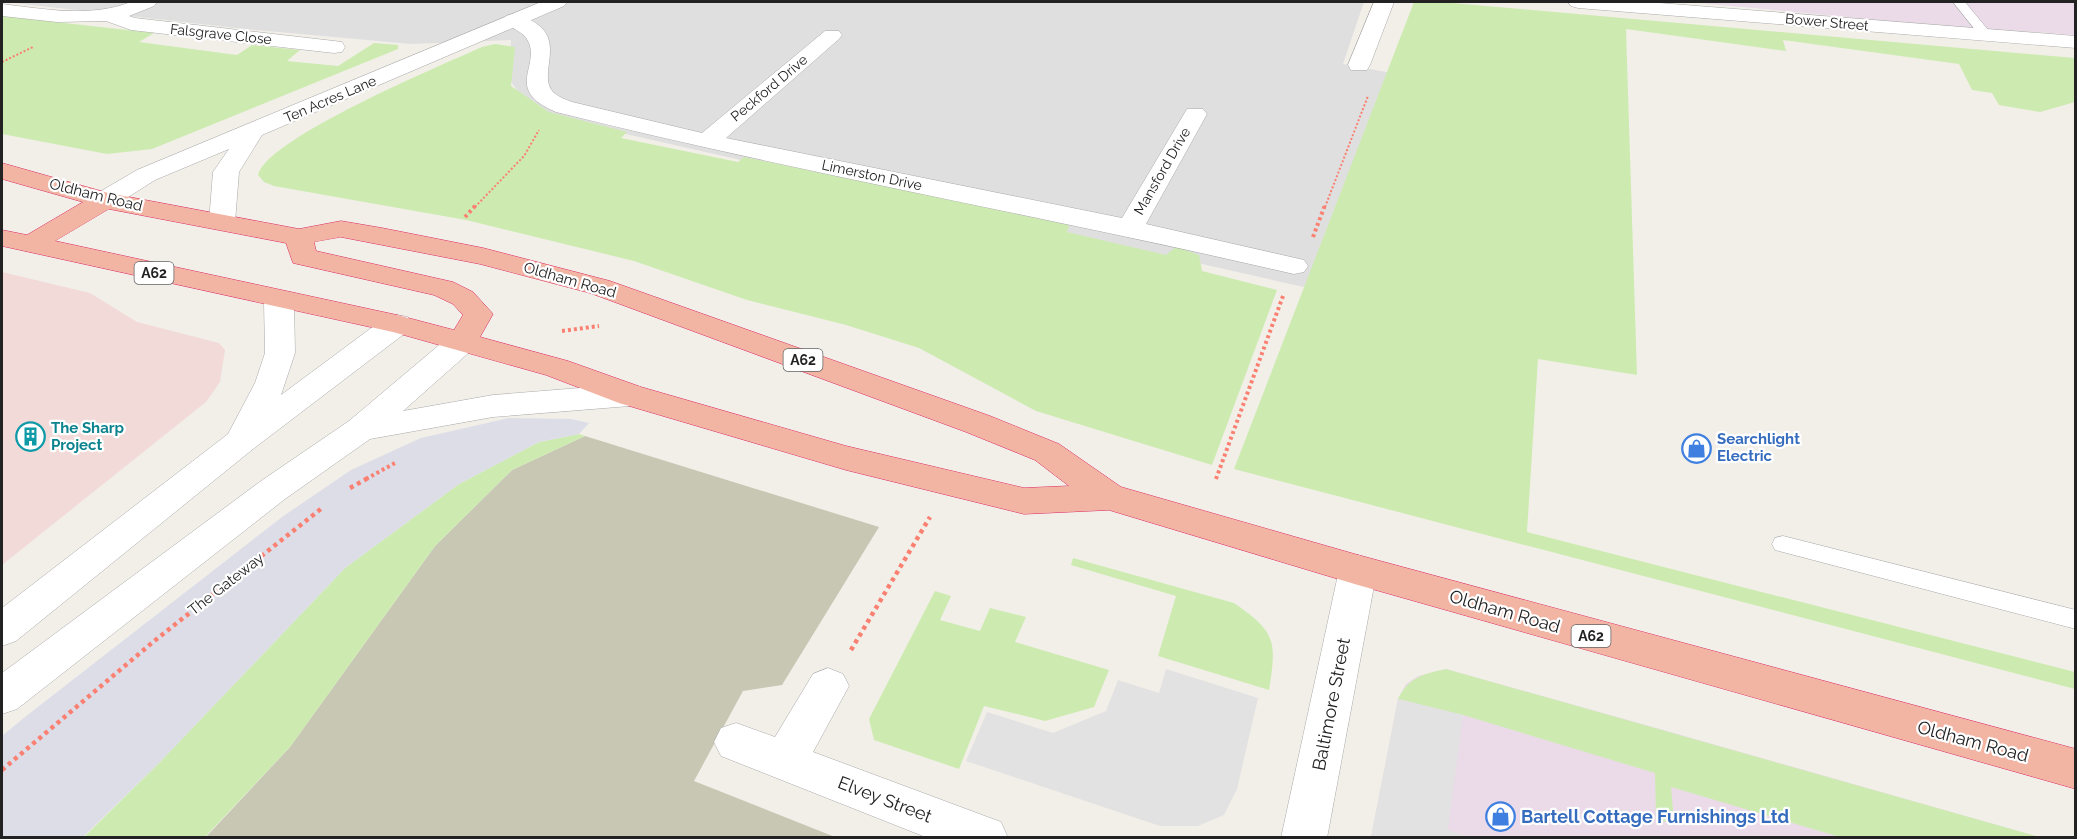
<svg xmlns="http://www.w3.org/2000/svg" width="2077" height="839" viewBox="0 0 2077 839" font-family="Raleway,sans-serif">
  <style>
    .residential { fill: #e0dfdf }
    .commercial { fill: #f2dad9 }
    .industrial { fill: #ebdbe8 }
    .construction { fill: #c7c7b4 }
    .grass { fill: #cdebb0 }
    .parking { fill: #e2e2e2 }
    .plaza { fill: #dddde8 }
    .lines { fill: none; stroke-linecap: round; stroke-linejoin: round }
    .service-casing { stroke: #a9a9a9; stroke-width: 1 }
    .minor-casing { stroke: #a9a9a9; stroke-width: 1 }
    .tertiary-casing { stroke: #a9a9a9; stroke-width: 1 }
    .trunk-casing { stroke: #dc2a67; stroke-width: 1 }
    .path-far2 { stroke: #fa8072; stroke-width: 2; stroke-dasharray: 2 2; stroke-linecap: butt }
    .path-far1 { stroke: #fa8072; stroke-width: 4; stroke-dasharray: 3 3; stroke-linecap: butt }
    .path { stroke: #fa8072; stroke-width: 4.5; stroke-dasharray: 4 4; stroke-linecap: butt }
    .service { fill: #fff; fill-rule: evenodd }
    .minor { fill: #fff; fill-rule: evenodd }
    .tertiary { fill: #fff; fill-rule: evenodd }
    .trunk { fill: #f2b4a3; fill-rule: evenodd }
    .labels { text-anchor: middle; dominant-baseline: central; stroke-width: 4.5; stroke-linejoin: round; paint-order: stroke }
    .far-street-label { font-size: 14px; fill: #222; stroke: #fff }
    .shield { fill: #fff; stroke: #646464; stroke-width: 1.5 }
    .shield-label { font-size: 14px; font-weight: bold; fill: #222 }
    .street-label { font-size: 15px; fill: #222; stroke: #fff }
    .culture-label { font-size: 15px; font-weight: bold; fill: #0d838f; stroke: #fff; text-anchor: start }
    .shop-label { font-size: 15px; font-weight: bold; fill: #366cbe; stroke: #fff; text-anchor: start }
    .near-street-label { font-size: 18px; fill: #222; stroke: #fff }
    .near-shop-label { font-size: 18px; font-weight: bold; fill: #366cbe; stroke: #fff; text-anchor: start }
  </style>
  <rect width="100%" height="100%" fill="#f2efe9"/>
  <polygon class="residential" points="5,2 1364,2 1343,64 1397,74 1317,290 533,113 509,79 511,40 411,44 245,29"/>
  <polygon class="commercial" points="2,272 90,293 137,322 219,343 225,350 220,382 206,402 2,565"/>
  <g class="industrial">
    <polygon points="1689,2 2075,2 2075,35 1890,21"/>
    <polygon points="1446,669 1653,727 2039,837 1371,838 1398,699 1406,684 1418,676"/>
  </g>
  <polygon class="construction" points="585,436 879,527 782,685 743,691 694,781 835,837 205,838 290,747 435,546 512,470"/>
  <g class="grass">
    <polygon points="1414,2 1441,2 2075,58 2075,102 2040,112 1999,105 1992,93 1972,90 1959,64 1783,40 1786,51 1626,29 1637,375 1538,359 1527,532 2075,672 2075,689 1234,469"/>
    <polygon points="2,16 154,33 139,42 237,55 252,45 300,50 287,61 338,66 374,43 398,45 398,49 152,149 107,154 2,134"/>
    <path d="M495,44L515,47L511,86L549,112L627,132L621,138L738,162L744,157L1069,225L1067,232L1166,255L1176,247L1199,255L1202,271L1277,290L1212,465L1036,411L919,348L846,325L747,300L634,261L466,220L274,186L264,182L258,175C267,138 442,65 482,47Z"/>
    <polygon points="579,434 585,436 512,470 435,546 290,747 205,837 83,838 159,763 345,568 459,484 539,442"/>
    <path d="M1073,558L1234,603C1276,632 1277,641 1269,690L1158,656L1176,596L1071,565Z"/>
    <polygon points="935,591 951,596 940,620 980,631 990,608 1026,617 1015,642 1109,670 1094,707 1045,721 984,706 959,769 874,740 869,719"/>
    <path d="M1446,669L2039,837H1840L1671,787L1674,823L1656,820L1655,773L1463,715L1398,699C1409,677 1423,674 1446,669Z"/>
  </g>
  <g class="parking">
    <polygon points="1166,669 1258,698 1237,789 1224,815 1198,826 1160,826 966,761 987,712 1053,733 1106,711 1118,680 1159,693"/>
    <polygon points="1398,699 1463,715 1448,830 1470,837 1371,837"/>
  </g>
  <polygon class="plaza" points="509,418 571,419 589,423 579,434 539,442 459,484 345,568 159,763 83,837 2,837 2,736 25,717 282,517 351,470 421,438"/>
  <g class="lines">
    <defs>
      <g id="service">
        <polygon points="1953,2 1965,2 1989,31 1989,37 1981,37"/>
        <polygon points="1783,536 2076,610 2076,629 1775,550 1772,544 1775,538"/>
      </g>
      <g id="minor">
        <path d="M131,2H157L154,6L129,16L135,18L334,41L342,42L345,47L342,52L334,53L131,30L106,21L57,22L2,16V4C44,9 91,18 131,2Z"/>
        <polygon points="1374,2 1394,2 1370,65 1367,70 1351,70 1348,65"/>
        <polygon points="1568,2 1647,2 2076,36 2076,48 1578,8 1571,6"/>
        <path d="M513,14C578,30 533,73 554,93C559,97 566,100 572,102L702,133L825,31H839L842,35L839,39L726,138L1122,218L1187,109H1203L1207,114L1146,224L1304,260L1308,266L1304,272L1294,274C1049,217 800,173 556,112C503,90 541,66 528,41C523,30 509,29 503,20L506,16Z"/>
        <polygon points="1358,555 1371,560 1377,570 1327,838 1281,838 1339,570 1345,560"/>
        <polygon points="828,668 843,674 849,686 813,752 1001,822 1008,838 928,838 721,756 714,742 721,728 736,723 775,737 813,674"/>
      </g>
      <g id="tertiary">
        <polygon points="541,2 567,2 564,6 262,135 239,172 235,222 231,228 222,230 213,228 209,222 213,172 229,149 155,180 114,206 105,208 96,206 92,200 96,194 137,170"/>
        <polygon points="279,292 289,295 294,301 295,353 281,395 386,317 397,315 408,317 412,324 408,331 253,449 16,641 2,646 2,608 228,434 255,383 265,353 264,301 269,295"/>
        <polygon points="462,332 473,335 477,342 473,349 403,411 493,395 630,384 641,387 646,395 641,403 630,406 493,417 370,439 285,499 17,709 2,714 2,673 261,481 349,421 451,335"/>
      </g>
      <path id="trunk" d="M2,163L108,193L299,229L341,221L382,228L483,248L610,281L990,416L1059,444L1121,487L1358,555L2076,749V789L1358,585L1109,510L1024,514L846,470L619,403L546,375L393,332L2,246V230L27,235L83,202L2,179ZM109,209L286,243L293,263L434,295L453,304L463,315L454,330L397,315L55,241ZM341,237L480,264L590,293L966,432L1035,460L1069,486L1024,488L846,446L641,387L568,361L480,337L493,314L473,292L453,282L316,251L314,242Z"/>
    </defs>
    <use href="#service" class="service-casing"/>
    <use href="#minor" class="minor-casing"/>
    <use href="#tertiary" class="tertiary-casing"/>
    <use href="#trunk" class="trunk-casing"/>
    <g class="path-far2">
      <polyline points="2,62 33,47"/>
      <polyline points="475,207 524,156 539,130"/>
      <polyline points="1325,207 1368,96"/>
    </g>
    <g class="path-far1">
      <polyline points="465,217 476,205"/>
      <polyline points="1313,237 1325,205"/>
      <polyline points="562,331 599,326"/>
      <polyline points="366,479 395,463"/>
      <polyline points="1216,479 1283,296"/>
    </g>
    <g class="path">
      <polyline points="350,488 368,478"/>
      <polyline points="851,650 930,517"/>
      <polyline points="2,770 153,642 322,508"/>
    </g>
    <use href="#service" class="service"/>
    <use href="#minor" class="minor"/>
    <use href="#tertiary" class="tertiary"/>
    <use href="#trunk" class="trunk"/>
  </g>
  <defs>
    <symbol id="building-ring" viewBox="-11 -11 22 22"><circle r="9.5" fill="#fff" stroke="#0f9aa8" stroke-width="1.5"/><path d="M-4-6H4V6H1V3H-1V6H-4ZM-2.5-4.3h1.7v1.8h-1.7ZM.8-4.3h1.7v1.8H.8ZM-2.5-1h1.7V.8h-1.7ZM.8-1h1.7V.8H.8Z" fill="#0f9aa8"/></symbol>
    <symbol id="shop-ring" viewBox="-11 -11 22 22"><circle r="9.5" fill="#fff" stroke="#3f7fe0" stroke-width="1.5"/><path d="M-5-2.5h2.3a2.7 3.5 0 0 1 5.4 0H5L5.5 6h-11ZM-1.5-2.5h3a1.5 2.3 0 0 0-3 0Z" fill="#3f7fe0"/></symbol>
  </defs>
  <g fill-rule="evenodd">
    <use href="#building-ring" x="14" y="420" width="33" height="33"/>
    <use href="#shop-ring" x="1680" y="432" width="33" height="33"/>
    <use href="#shop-ring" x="1484" y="800" width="33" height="33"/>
  </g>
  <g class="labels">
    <g class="far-street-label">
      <text transform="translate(1827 22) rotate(5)">Bower Street</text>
      <text transform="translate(221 34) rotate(6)">Falsgrave Close</text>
      <text transform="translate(769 88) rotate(-40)">Peckford Drive</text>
      <text transform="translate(330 99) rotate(-23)">Ten Acres Lane</text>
      <text transform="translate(1162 171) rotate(-60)">Mansford Drive</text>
      <text transform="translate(872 175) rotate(12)">Limerston Drive</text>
    </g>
    <g class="shield">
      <rect x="134.5" y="262" width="39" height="22" rx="4.5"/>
      <rect x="783.5" y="349" width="39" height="22" rx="4.5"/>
      <rect x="1571.5" y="625" width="39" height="22" rx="4.5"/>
    </g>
    <g class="shield-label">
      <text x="154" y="273">A62</text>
      <text x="803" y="360">A62</text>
      <text x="1591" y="636">A62</text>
    </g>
    <g class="street-label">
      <text transform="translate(96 195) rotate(14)">Oldham Road</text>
      <text transform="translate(570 280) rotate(16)">Oldham Road</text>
      <text transform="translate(226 584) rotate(-38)">The Gateway</text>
    </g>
    <g class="culture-label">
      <text x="51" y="428">The Sharp<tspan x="51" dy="17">Project</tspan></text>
    </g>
    <g class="shop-label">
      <text x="1717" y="439">Searchlight<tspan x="1717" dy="17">Electric</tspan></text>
    </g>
    <g class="near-street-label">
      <text transform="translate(1505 611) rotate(16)">Oldham Road</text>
      <text transform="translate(1331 704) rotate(-79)">Baltimore Street</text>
      <text transform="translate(1973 741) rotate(15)">Oldham Road</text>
      <text transform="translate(885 799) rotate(21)">Elvey Street</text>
    </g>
    <g class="near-shop-label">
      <text x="1521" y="816">Bartell Cottage Furnishings Ltd</text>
    </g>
  </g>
  <rect width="2077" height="839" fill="none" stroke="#222222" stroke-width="6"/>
</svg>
